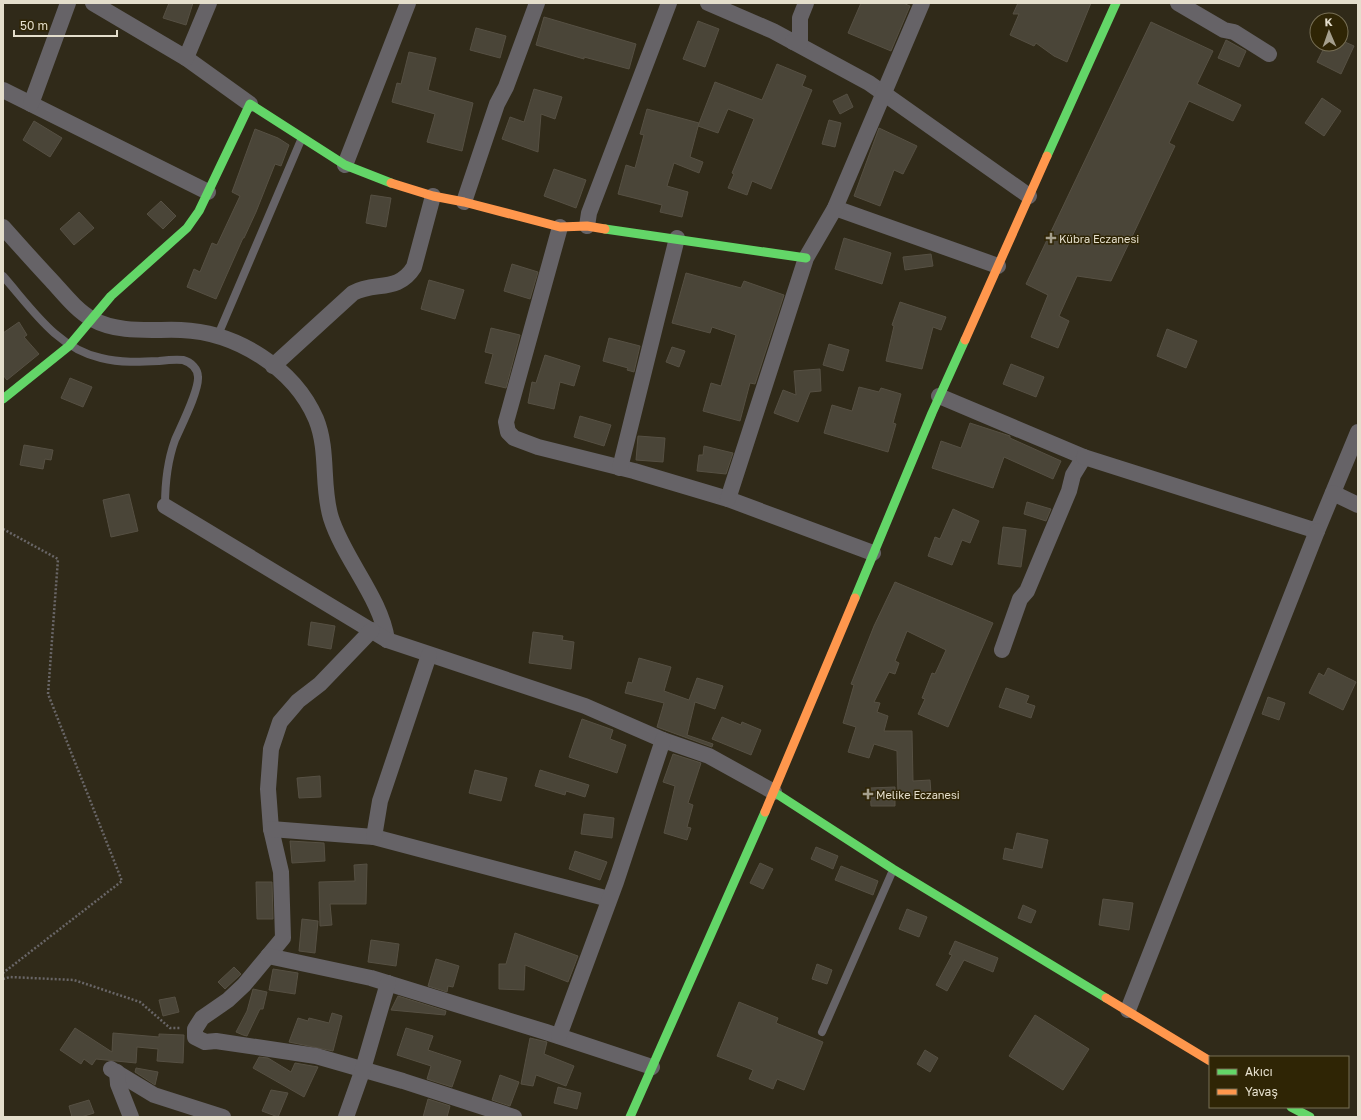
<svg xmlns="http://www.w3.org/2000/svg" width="1361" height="1120" viewBox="0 0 1361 1120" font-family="'Golos Text',sans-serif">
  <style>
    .building { fill: #4a4538; stroke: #565043 }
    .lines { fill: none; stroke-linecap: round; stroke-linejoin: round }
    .path { stroke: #696667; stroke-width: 2.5; stroke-dasharray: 2 2; stroke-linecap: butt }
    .lane { stroke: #666367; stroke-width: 8 }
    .street { stroke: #666367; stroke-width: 16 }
    .fast { stroke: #63d668; stroke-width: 9 }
    .slow { stroke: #ff974d; stroke-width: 9 }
    .poi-dot { fill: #a59f8d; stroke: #2f2505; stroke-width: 1.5 }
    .labels { text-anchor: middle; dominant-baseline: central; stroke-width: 3; stroke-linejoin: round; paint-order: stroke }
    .poi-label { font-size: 11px; fill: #e4decc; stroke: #2f2505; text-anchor: start }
  </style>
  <rect width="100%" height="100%" fill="#302a19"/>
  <g class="building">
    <polygon points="169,3 193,3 186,25 163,18"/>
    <polygon points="861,3 903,3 910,6 891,51 848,33"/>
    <polygon points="1018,3 1091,3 1067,62 1054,56 1036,43 1034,46 1010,35 1019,14 1013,14"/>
    <polygon points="544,17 636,44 629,69 584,57 584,59 536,45"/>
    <polygon points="698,21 719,29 705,67 683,59"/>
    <polygon points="1151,22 1213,51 1197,84 1241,105 1233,121 1189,101 1169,143 1175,146 1111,281 1077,276 1059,316 1069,321 1058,348 1031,337 1048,295 1026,284"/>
    <polygon points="476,28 506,36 500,58 470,50"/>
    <polygon points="1226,40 1246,51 1239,67 1218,58"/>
    <polygon points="1345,42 1354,46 1341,74 1317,62 1326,44 1343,44"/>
    <polygon points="409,52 436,58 428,90 473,103 462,151 427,142 435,114 392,102 397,83 401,84"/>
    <polygon points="777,64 806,76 802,86 812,90 771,189 752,181 747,195 728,188 734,174 732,173 754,119 728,109 718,133 698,126 715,82 762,100"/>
    <polygon points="534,89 562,97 555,119 541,114 538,152 502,139 510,117 524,122"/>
    <polygon points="847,94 853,107 840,114 833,101"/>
    <polygon points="1322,98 1341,111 1324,136 1305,123"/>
    <polygon points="647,109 699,123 690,157 703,162 699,173 674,163 667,186 688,192 682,217 660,212 662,205 618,194 626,165 635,168 644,135 640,134"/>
    <polygon points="829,120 841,123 835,147 822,144"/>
    <polygon points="34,121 62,138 50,157 23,140"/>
    <polygon points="879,128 917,146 903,174 894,170 880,206 854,196"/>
    <polygon points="255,129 278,138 289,145 281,166 275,164 256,212 244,238 243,238 216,299 187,287 194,269 200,272 212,243 217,245 240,196 232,192"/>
    <polygon points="554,169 586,180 576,208 544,196"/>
    <polygon points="371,195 391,198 386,227 366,223"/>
    <polygon points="161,201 176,216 163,229 147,214"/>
    <polygon points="79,212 94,228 74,245 60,229"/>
    <polygon points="844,238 891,253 882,284 835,269"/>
    <polygon points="931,254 933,266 905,270 903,257"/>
    <polygon points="512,264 538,272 530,299 504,291"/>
    <polygon points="686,273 741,288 744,281 784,295 755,384 750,383 740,421 703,411 711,383 721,386 736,335 712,327 710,333 672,323"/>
    <polygon points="429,280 464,290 455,319 421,309"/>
    <polygon points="900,302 946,317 941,330 933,327 922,369 886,361 894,326 892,325"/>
    <polygon points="19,322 27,335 24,337 39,354 7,380 3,375 3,333"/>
    <polygon points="491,328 520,335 506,388 485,383 493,354 485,352"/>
    <polygon points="1167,329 1197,341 1186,368 1157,356"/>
    <polygon points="609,338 640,346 634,372 627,370 628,368 603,361"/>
    <polygon points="829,344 849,350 843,371 823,365"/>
    <polygon points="672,347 685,351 679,367 666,362"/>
    <polygon points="545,355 580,366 574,386 560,382 554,409 528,403 532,382 536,383"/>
    <polygon points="1011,364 1044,377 1036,397 1003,384"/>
    <polygon points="820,369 821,391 810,392 798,422 774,413 783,390 796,395 794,371"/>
    <polygon points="70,378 92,387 83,407 61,398"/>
    <polygon points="859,387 879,392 881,388 901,394 893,423 896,424 888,452 824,433 832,405 852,411"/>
    <polygon points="580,416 611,425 604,446 574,437"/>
    <polygon points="970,423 1010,436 1010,438 1061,461 1053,479 1004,457 993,488 932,468 941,441 961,448"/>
    <polygon points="638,436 665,438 663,462 636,460"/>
    <polygon points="24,445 53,450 51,460 45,459 43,469 20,465"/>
    <polygon points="704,446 733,453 726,474 697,471 699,455 703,455"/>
    <polygon points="129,494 138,531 111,537 103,500"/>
    <polygon points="1027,502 1051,509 1046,521 1024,514"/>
    <polygon points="953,509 979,521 970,543 962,540 952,565 928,556 935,537 940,539"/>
    <polygon points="1003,527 1026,530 1021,567 998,564"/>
    <polygon points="895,582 993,623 948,727 918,714 925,699 922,698 932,673 935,674 946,650 907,631 895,661 899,663 895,674 889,672 874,702 880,703 877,712 888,716 884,731 912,731 913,781 930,780 931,794 898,796 897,751 874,744 869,758 848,752 856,727 843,723 854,685 851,684 874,626"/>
    <polygon points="311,622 335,626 331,649 308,645"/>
    <polygon points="533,632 563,636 562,640 574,642 571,669 529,663"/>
    <polygon points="639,658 671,667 664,691 689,700 697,678 723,686 715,709 695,702 687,735 713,744 712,747 657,727 664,703 625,693 628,682 632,683"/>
    <polygon points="1328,668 1356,682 1343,710 1309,693 1319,673 1324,676"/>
    <polygon points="1006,688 1029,696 1026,703 1035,706 1031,718 999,707"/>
    <polygon points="1268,697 1285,703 1279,720 1262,714"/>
    <polygon points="722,717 741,725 742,722 761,730 751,755 712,739"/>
    <polygon points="582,719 613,730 610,739 626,745 617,773 569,757"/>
    <polygon points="673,754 701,763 688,803 693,805 687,827 691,828 687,840 664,833 675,786 663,782"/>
    <polygon points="475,770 507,778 501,801 469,793"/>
    <polygon points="540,770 589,785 585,797 566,791 565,795 535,786"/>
    <polygon points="320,776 321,797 299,798 297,778"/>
    <polygon points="895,787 895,806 871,806 870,788"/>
    <polygon points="584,814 614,818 612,838 581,834"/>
    <polygon points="1017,833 1048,840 1042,868 1003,859 1005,848 1013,850"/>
    <polygon points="290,841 324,843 325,861 292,863"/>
    <polygon points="816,847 838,856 833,869 811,859"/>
    <polygon points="575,851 607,862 600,880 569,869"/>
    <polygon points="760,863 773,869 763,889 750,883"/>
    <polygon points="367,864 366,904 330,904 332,925 320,926 319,882 355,881 354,865"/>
    <polygon points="841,866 878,881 873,895 835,880"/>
    <polygon points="256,882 272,882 273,919 257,919"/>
    <polygon points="1103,899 1133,903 1129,930 1099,925"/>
    <polygon points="1023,905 1036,911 1031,923 1018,918"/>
    <polygon points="907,909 927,917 919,937 899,929"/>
    <polygon points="302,919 318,921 315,953 299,951"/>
    <polygon points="515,933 578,956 568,982 525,965 524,990 499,989 499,964 506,964"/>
    <polygon points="371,940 399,944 396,966 368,962"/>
    <polygon points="955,941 998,958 993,972 964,960 947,991 936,985 952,955 949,954"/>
    <polygon points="436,959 459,966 453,987 448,986 447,992 428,986"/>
    <polygon points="817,964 832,970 827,984 812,979"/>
    <polygon points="234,967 241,974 225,989 218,982"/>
    <polygon points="273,969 298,973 295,994 269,990"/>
    <polygon points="253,989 267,992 263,1009 260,1009 247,1036 243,1035 236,1032 247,1011"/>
    <polygon points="398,996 446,1011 445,1015 391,1010"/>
    <polygon points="175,997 179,1012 163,1016 159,1000"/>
    <polygon points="739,1002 778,1018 776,1023 823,1042 804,1090 777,1079 773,1089 749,1079 753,1070 717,1056"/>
    <polygon points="332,1013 342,1016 333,1051 289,1042 298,1018 308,1021 309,1018 329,1023"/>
    <polygon points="1035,1015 1089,1049 1063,1090 1009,1056"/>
    <polygon points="75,1028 112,1052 113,1033 159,1037 159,1034 184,1035 183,1063 157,1061 158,1049 137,1047 136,1063 96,1059 92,1065 84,1059 81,1064 60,1050"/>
    <polygon points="406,1028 433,1036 428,1050 461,1061 452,1087 427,1079 431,1066 397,1055"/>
    <polygon points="530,1038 547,1042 544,1054 574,1066 566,1086 536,1075 533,1086 521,1084"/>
    <polygon points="925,1050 938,1058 930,1072 917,1064"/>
    <polygon points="259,1057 268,1058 291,1072 295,1063 318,1067 304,1097 253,1068"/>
    <polygon points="136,1068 158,1072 155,1085 135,1072"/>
    <polygon points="500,1075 519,1082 510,1106 492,1100"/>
    <polygon points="558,1087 581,1093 577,1109 554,1103"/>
    <polygon points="271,1090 288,1093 278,1117 262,1111"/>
    <polygon points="428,1099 450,1106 447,1117 423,1117"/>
    <polygon points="89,1100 94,1113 81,1117 72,1117 69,1106"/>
  </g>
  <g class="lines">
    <g class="path">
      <polyline points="3,529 58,559 48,694 122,881 3,973"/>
      <polyline points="3,979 10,977 74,980 140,1002 170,1028 180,1028"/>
    </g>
    <g class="lane">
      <path d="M3,276C32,309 57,348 101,358C121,363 140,362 159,361C167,360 176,359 183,360C191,362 198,369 198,377C199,391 181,426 175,440C167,462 165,483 165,506"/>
      <polyline points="218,335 301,140"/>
      <polyline points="822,1032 893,870"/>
    </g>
    <g class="street">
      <polyline points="93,3 186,58 250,104"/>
      <polyline points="708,3 773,31 869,83 1029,196"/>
      <polyline points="1178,3 1224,30 1234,32 1269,54"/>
      <polyline points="793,42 800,43 800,18 806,3"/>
      <polyline points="186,58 209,3"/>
      <polyline points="3,90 208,192"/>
      <polyline points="31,104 68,3"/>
      <polyline points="345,165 408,3"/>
      <polyline points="464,202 497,104 506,87 537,3"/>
      <polyline points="835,208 998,266"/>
      <polyline points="587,226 589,213 669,3"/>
      <path d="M3,227C19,245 35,263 51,280C64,294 76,310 92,319C119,334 152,329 181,330C236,332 294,368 316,419C329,451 321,486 331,518C344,559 381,598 387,640"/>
      <polyline points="560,227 506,422 508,432 514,438 538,447 634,471 728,499 873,553"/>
      <path d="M273,366L353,293C375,281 398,293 414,267L433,196"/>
      <polyline points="939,396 1084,457 1073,475 1069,491 1027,591 1020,599 1002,650"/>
      <polyline points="1084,457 1317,531 1358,432"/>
      <polyline points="620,468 677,238"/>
      <polyline points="1333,493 1358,505"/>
      <polyline points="728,499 806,258 835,208 922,3"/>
      <polyline points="165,506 387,640 585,706 663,740 709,756 774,792"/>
      <polyline points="372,630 320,684 298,701 280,722 271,749 268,789 271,829 281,872 283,938 244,985 228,1000 202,1018 195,1029 195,1037 205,1042 216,1041 316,1056 403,1081 514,1117"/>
      <polyline points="271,829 374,837 609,899"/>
      <polyline points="374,837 380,801 429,655"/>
      <polyline points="268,956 371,978 546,1032 652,1067"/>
      <polyline points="1128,1010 1317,531"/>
      <polyline points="559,1036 616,882 663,740"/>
      <polyline points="111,1069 154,1095 223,1117"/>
      <polyline points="117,1072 118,1084 131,1117"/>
      <polyline points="346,1117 363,1069 388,983"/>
    </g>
    <g class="fast">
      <polyline points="1047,156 1116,3"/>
      <polyline points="605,229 806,258"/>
      <polyline points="3,399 69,346 111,296 187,228 199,211 250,104 345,165 391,183"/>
      <polyline points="855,598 932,413 965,340"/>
      <polyline points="774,792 893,869 1106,998"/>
      <polyline points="1291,1107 1310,1117"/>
      <polyline points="630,1117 765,812"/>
    </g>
    <g class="slow">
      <polyline points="391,183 433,196 464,202 560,227 587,226 605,229"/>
      <polyline points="965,340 1047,156"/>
      <polyline points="765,812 855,598"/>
      <polyline points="1106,998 1210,1061"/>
    </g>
  </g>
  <g class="poi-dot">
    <path d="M1049 232h4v4h4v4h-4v4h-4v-4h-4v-4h4z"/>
    <path d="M866 788h4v4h4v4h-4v4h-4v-4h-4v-4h4z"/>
  </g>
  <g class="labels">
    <g class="poi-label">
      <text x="1059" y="238">Kübra Eczanesi</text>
      <text x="876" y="794">Melike Eczanesi</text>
    </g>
  </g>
  <rect width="1361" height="1120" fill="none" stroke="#e4decc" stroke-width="8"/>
  <rect x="1209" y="1056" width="140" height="52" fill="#2f2505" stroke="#776f55"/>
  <rect x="1217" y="1069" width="20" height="6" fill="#63d668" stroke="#776f55"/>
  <text x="1245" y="1076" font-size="12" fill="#e4decc">Akıcı</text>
  <rect x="1217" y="1089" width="20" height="6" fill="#ff974d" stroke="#776f55"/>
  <text x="1245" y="1096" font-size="12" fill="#e4decc">Yavaş</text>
  <g transform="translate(1329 32) rotate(358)"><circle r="19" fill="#2f2505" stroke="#776f55"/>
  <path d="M0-3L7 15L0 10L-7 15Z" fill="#a59f8d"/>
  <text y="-6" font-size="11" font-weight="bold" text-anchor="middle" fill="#e4decc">K</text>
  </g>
  <path d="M14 30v6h103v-6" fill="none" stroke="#e4decc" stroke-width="2"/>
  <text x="20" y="30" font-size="12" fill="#e4decc" stroke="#2f2505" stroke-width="3" paint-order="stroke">50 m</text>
</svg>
